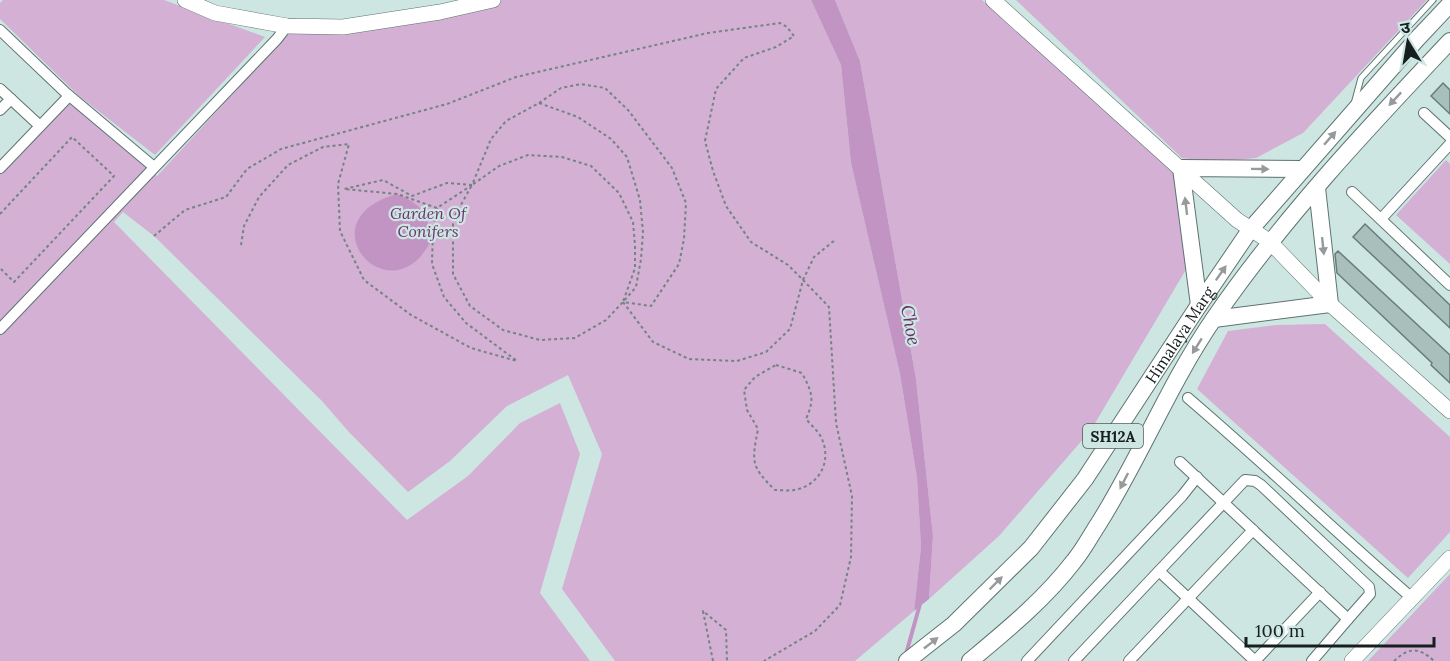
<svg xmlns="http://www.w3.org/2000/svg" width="1450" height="661" viewBox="0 0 1450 661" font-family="Lora,'Noto Sans Devanagari',serif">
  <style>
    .green { fill: #d3b0d4 }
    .water { fill: #c294c4 }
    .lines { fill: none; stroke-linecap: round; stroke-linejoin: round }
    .stream { stroke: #c294c4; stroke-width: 4 }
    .building { fill: #a8bfbc; stroke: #677d7a; stroke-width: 1.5 }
    .lane-casing { stroke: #5d7370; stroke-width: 7 }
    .street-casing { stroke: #5d7370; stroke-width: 12 }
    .secondary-casing { stroke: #5d7370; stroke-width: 16 }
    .primary-casing { stroke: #5d7370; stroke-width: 18 }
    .path { stroke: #738481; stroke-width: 2; stroke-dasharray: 3 3; stroke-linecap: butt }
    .lane { stroke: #fff; stroke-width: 5 }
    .street { stroke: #fff; stroke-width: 10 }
    .secondary { stroke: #fff; stroke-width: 15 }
    .primary { stroke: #fff; stroke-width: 16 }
    .oneway { fill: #969a9a }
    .labels { text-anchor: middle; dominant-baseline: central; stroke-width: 4.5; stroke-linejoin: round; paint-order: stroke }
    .shield { fill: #cee6e2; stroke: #4d5b59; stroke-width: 1.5 }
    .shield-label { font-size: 15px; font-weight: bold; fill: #161f1e }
    .park-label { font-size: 16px; font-style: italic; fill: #6c346f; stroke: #cee6e2 }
    .street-label { font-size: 16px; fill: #161f1e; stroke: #cee6e2 }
    .water-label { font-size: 18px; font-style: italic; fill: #69306c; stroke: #cee6e2 }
  </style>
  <rect width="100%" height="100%" fill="#cee6e2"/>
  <g class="green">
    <polygon points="3,0 164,0 265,37 155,155 79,96 0,19 0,3"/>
    <polygon points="497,0 811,0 841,65 851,163 900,374 917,478 921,547 914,611 855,661 615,661 562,589 602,454 568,375 507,406 450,461 408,492 348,431 322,401 154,236 123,212 114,222 407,520 468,476 520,423 560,403 580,454 540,593 590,661 0,661 0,174 72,97 157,176 294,28"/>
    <polygon points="835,0 982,0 1176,174 1194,256 1091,430 999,536 929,599 933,536 916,379 860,61"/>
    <polygon points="1016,0 1427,0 1303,133 1256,158 1212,162 1182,158"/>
    <polygon points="1446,160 1450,164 1450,264 1396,215"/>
    <polygon points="1325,324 1450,437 1450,532 1408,578 1197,389 1228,331 1276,325"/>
    <polygon points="1450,574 1450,661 1368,661"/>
  </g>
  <g class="water">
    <polygon points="811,0 835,0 860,61 916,379 933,536 929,599 914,611 921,547 917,478 900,374 851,163 841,65"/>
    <path d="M397,194C423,205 429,214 430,243C426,249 422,256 416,261C373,298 313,217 397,194Z"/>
  </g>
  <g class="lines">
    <polyline class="stream" points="906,654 920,604"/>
  </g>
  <g class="building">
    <polygon points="1443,83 1450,90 1450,114 1431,96"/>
    <polygon points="1365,224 1450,305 1450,328 1353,237"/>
    <polygon points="1338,251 1450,355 1450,383 1431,365 1432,363 1337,273 1335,254"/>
  </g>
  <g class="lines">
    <defs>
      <polyline id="lane" points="1354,104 1361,78 1433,0"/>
      <g id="street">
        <polyline points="0,30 66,93 154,167"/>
        <polyline points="0,89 40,126"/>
        <polyline points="0,110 11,99"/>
        <polyline points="1424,113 1450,137"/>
        <polyline points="0,168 69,96"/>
        <polyline points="1352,192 1450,285"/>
        <polyline points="1381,219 1450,144"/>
        <polyline points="0,329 277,39 287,26"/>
        <path d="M1188,398C1264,463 1336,532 1412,598"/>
        <polyline points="1180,462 1348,619 1312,661"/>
        <polyline points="1320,592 1255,661 1159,571 1245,480 1255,481 1261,485 1369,587 1370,594 1348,619"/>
        <polyline points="1027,661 1182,496 1197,477"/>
        <polyline points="1074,661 1159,571"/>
        <polyline points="1129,661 1253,530"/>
      </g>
      <g id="secondary">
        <polyline points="185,0 215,13 287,26 343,27 440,12 493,0"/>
        <polyline points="993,0 1237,220 1269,241 1330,304 1450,411"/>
        <polyline points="1352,661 1450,558"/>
      </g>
      <g id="primary">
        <polyline points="1199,305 1181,168 1302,169"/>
        <polyline points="1214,319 1330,304 1317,188"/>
        <path id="s1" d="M907,661L954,624L1031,548L1085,479L1199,305L1250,230L1417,39L1450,4"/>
        <path d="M970,661C1007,630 1044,600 1074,561C1084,549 1091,535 1099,523C1141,456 1170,382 1215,317C1284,217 1367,129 1450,41"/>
      </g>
    </defs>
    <use href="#lane" class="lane-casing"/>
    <use href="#street" class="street-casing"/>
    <use href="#secondary" class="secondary-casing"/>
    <use href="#primary" class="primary-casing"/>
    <g class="path">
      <polyline points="539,103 561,88 581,84 605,88 628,110 672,168 686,203 684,239 679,264 651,306 623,302"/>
      <polyline points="472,185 447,183 412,196 383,180 344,189 397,194 437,208 472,185 491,139 506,121 539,103 578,117 611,139 627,157 640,200 643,232 641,259 636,287 623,302 606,320 575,338 540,340 503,330 470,306 453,274 453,219 472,185 499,166 528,155 562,157 591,166 619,193 633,222 635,245 635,268 623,302"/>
      <polyline points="0,214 72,137 114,176 14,282 0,268"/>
      <polyline points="154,236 185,210 226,197 247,169 281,149 447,104 516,77 708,33 780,23 787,27 794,36 776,47 744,58 716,89 705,141 713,171 726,206 751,242 788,265 803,280 814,257 835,240"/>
      <polyline points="241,245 244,226 259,197 288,165 323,147 349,144 338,184 340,231 364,280 411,315 471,348 517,361 466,323 444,297 432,264 433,229 437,208"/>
      <polyline points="623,302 653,342 689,359 737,361 766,352 790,329 803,280 829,307 836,423 852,496 851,557 840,605 815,631 764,661"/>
      <path d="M776,365L802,373C812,392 815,399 806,419C811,425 818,431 821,437C833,461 819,486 794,490C788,491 781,490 775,490C750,466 752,461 758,429L747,410L744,390L755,377Z"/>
      <polyline points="713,661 703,611 726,630 727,661"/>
      <path d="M1394,661C1409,647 1419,647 1434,661"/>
    </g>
    <use href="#lane" class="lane"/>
    <use href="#street" class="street"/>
    <use href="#secondary" class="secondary"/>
    <use href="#primary" class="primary"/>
  </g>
  <defs><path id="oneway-solid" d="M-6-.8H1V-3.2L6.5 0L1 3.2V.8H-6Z" transform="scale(1.5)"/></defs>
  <g class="oneway">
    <use href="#oneway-solid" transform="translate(1395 99) rotate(133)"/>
    <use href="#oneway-solid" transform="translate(1330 138) rotate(-49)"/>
    <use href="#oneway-solid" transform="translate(1260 169) rotate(1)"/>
    <use href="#oneway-solid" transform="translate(1186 206) rotate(-97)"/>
    <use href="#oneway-solid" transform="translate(1323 246) rotate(84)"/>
    <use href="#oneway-solid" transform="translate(1221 273) rotate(-55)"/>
    <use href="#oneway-solid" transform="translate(1197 346) rotate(122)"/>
    <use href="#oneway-solid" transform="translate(1124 481) rotate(117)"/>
    <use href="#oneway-solid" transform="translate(996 583) rotate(-45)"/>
    <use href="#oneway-solid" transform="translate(931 643) rotate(-38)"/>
  </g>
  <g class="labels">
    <rect class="shield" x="1083" y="424" width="60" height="24" rx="4.5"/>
    <g class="shield-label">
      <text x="1113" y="436">SH12A</text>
    </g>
    <g class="park-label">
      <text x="428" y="213">Garden Of<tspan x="428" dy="18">Conifers</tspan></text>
    </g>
    <g class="street-label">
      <text stroke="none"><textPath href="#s1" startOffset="428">Himalaya Marg</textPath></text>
    </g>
    <g class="water-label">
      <text transform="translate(911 325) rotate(80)">Choe</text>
    </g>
  </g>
  <g transform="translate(1408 42) rotate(349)" stroke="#cee6e2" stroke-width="4.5" paint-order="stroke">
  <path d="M0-4.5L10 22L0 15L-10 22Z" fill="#161f1e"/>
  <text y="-9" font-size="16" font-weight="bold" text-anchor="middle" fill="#161f1e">उ</text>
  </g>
  <path d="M1246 637v9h188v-9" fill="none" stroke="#161f1e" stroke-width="3"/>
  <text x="1255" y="637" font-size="18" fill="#161f1e" stroke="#cee6e2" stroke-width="4.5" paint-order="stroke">100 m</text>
</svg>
